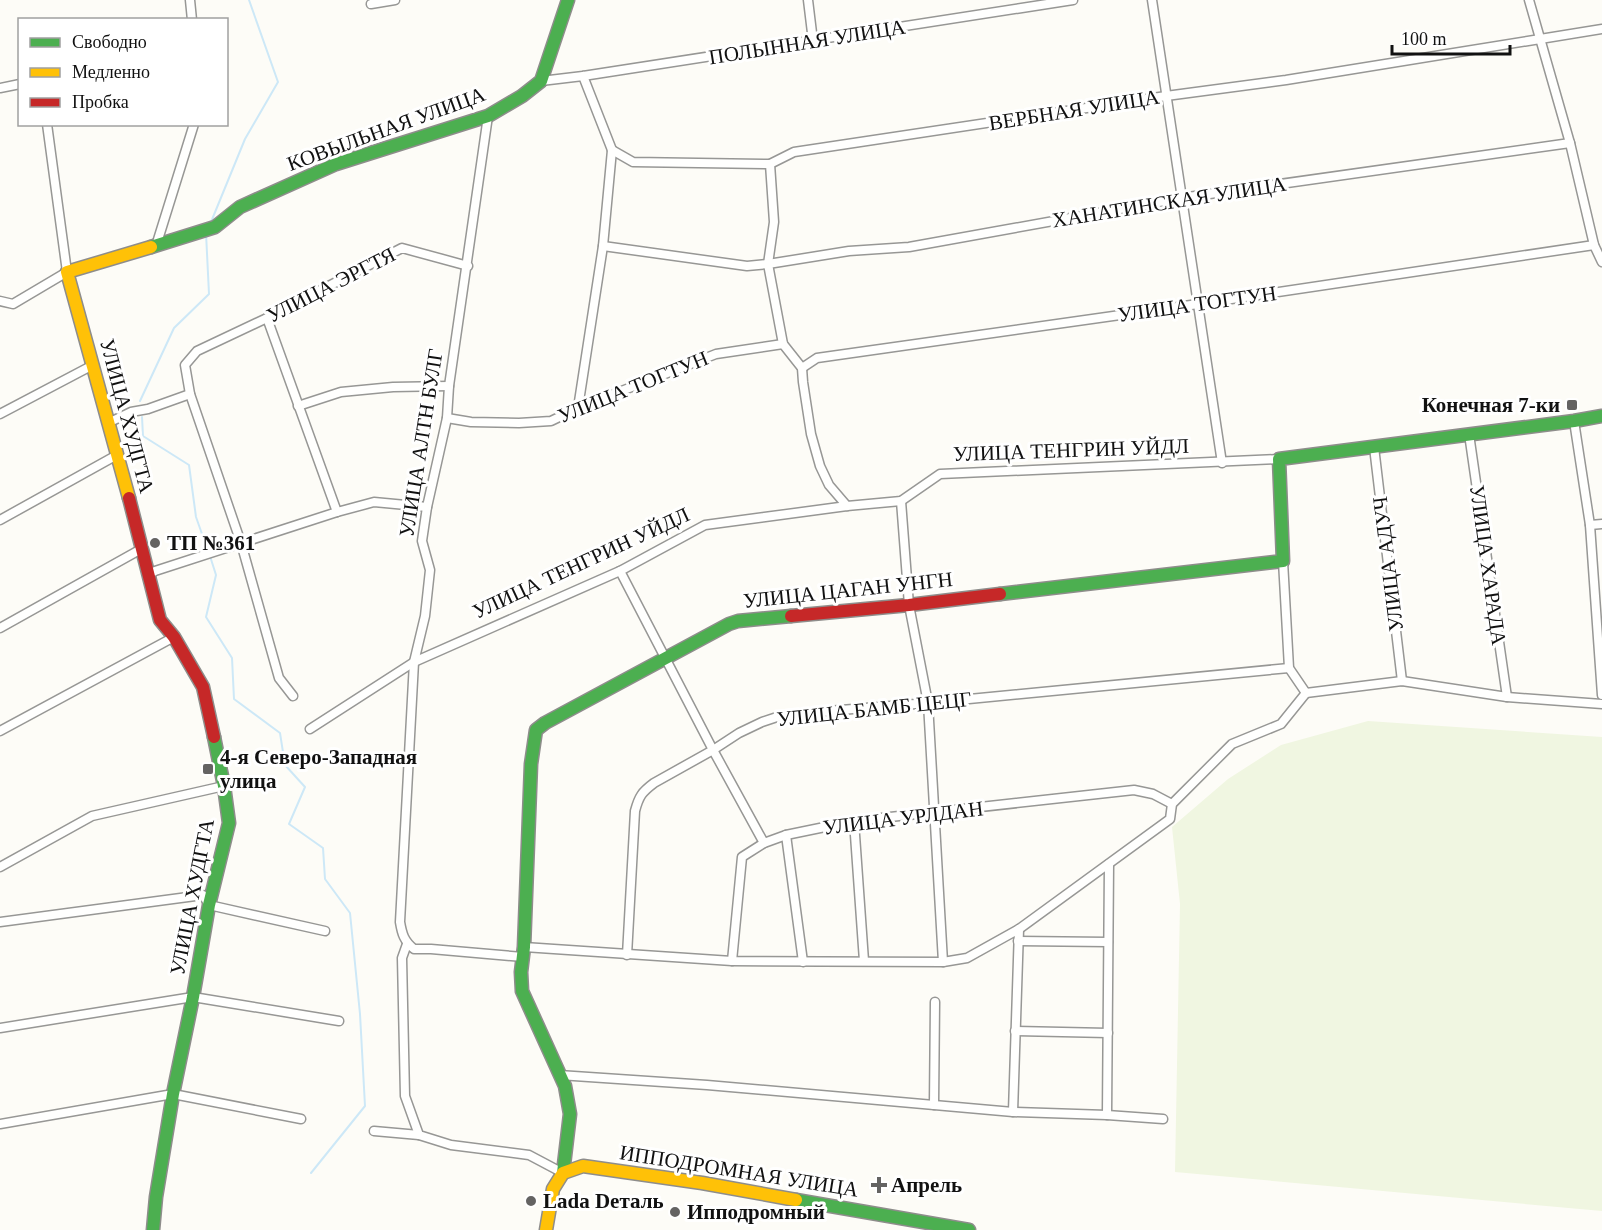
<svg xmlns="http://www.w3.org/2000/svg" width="1602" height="1230" viewBox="0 0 1602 1230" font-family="Georgia,serif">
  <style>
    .pitch { fill: #f0f6e1 }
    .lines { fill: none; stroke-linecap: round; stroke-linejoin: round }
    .stream { stroke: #cde8f7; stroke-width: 2 }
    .street-casing { stroke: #979795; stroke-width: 11 }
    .fast-casing { stroke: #8e8d8b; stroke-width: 15 }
    .slow-casing { stroke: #8e8d8b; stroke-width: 15 }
    .jam-casing { stroke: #8e8d8b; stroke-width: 15 }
    .street { stroke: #fffffe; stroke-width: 8 }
    .fast { stroke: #4caf50; stroke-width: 12 }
    .slow { stroke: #ffc107; stroke-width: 12 }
    .jam { stroke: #c62828; stroke-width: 12 }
    .poi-dot { fill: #646362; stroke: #fff; stroke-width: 2 }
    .labels { text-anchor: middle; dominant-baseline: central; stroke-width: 6; stroke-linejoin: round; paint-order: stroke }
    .street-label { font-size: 21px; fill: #111; stroke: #fff }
    .poi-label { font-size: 21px; font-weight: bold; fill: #111; stroke: #fff; text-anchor: start }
  </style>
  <rect width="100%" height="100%" fill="#fdfcf7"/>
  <polygon class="pitch" points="1368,721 1602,737 1602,1211 1175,1172 1180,904 1172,827 1228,779 1281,745"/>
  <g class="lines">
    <g class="stream">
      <polyline points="211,222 245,139 278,82 249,0"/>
      <polyline points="140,401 174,328 209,294 206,233"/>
      <polyline points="142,417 143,436 189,465 196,517 208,551"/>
      <polyline points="210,556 216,575 206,617 232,658 234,699 280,733 285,765 305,787 289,824 323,848 325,879 350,913 360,1014 365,1106 311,1173"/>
    </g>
    <defs>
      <g id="street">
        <polyline points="190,0 192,20"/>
        <polyline points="808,0 813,41"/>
        <polyline points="1152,0 1222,463"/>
        <polyline points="1529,0 1570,143 1594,245 1602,262"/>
        <polyline points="371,4 395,0"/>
        <polyline points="541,81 583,76 1073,0"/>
        <polyline points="0,88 20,84"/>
        <path d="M488,116L449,386L447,418L427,507L422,541L430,570L425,616L414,662L400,922C402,934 404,941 414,949H431L523,957"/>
        <polyline points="612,150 633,162 770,164 794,152 1166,96 1286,80 1602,29"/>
        <polyline points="770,164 774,222 768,264 783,344 802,368 803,382 811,434 820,466 829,485 847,506"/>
        <polyline points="156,246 194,124"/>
        <polyline points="603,246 747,266 768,264 849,251 909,247 1181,198 1570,143"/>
        <polyline points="0,301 13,304 67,272 47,124"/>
        <polyline points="267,318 337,512"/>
        <polyline points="802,368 817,358 1198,304 1594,245"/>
        <polyline points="298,406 341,392 393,387 449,386"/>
        <polyline points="578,408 603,246 612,150 583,76"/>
        <polyline points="0,414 93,365"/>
        <polyline points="447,418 471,422 519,423 551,421 578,408 716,354 783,344"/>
        <polyline points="1574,421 1590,525 1602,695"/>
        <polyline points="108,423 131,412 148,409 190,394"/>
        <polyline points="1469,434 1507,697"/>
        <polyline points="1374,447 1402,681"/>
        <polyline points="901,501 909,605 928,703 943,962"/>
        <polyline points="0,520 117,455"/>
        <polyline points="1590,525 1602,524"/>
        <polyline points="1283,561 1289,668 1306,693"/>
        <polyline points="620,571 713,750 764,843"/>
        <polyline points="150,574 155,571 337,512 374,502 427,507"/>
        <polyline points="0,628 143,548"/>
        <polyline points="1306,693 1402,681 1507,697 1602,704"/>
        <polyline points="293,696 279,678 241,543 190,394 185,365 197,351 267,318 402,248 468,266"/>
        <polyline points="310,729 414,662 620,571 705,525 847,506 901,501 940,474 1279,459"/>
        <polyline points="0,731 174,637"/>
        <polyline points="854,821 864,961"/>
        <polyline points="786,835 803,962"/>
        <polyline points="0,867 92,816 224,786"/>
        <polyline points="0,922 203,895 209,905 325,931"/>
        <polyline points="1018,941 1108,942"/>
        <polyline points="407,944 402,958 405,1096 419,1135 451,1145 529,1155 563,1173"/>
        <polyline points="524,947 732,961 943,962 967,958 1019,929 1170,819 1172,804 1232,744 1281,724 1306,693"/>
        <path d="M627,955L635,811C639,796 642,792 654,783L713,750L739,733L762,722L777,717L803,713L928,703L1289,668"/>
        <polyline points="732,961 742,857 764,843 786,835 854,821 1134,790 1153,794 1172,804"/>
        <polyline points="0,1028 193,997 339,1021"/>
        <polyline points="1015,1031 1108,1033"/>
        <polyline points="559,1075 707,1085 1013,1112 1107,1115 1163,1119"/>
        <polyline points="934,1105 935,1002"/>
        <polyline points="1013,1112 1019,929"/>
        <polyline points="1107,1115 1109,864"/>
        <polyline points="0,1124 173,1094 301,1119"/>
        <polyline points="374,1131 419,1135"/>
      </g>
      <g id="fast">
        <polyline points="151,247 215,227 240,207 336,164 488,116 522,96 541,81 568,0"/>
        <polyline points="1000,594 1283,561 1279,459 1574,421 1602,416"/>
        <polyline points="563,1173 570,1114 565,1086 522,991 521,972 524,947 531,764 536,730 545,723 729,624 738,621 791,616"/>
        <polyline points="796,1200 969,1230"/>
        <polyline points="153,1230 156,1197 173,1094 193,997 209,905 229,823 224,786 214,737"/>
      </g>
      <g id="slow">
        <polyline points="129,498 67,272 151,247"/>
        <polyline points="546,1230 553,1189 563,1173 583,1166 702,1183 796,1200"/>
      </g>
      <g id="jam">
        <polyline points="129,498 160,620 174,637 203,687 214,737"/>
        <polyline points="791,616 909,605 1000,594"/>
      </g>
    </defs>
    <use href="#street" class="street-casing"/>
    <use href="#fast" class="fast-casing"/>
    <use href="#slow" class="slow-casing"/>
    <use href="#jam" class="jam-casing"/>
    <use href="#street" class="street"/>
    <use href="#fast" class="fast"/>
    <use href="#slow" class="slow"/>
    <use href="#jam" class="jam"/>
  </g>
  <g class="poi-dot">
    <rect x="1566" y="399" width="12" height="12" rx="3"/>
    <circle cx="155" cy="543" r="6"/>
    <rect x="202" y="763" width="12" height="12" rx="3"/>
    <path d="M876 1176h6v6h6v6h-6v6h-6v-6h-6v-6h6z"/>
    <circle cx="531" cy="1201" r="6"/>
    <circle cx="675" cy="1212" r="6"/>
  </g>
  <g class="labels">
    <g class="street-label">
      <text transform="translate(807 42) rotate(-9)">ПОЛЫННАЯ УЛИЦА</text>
      <text transform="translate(1074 110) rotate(-9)">ВЕРБНАЯ УЛИЦА</text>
      <text transform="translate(386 129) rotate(-20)">КОВЫЛЬНАЯ УЛИЦА</text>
      <text transform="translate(1169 202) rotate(-9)">ХАНАТИНСКАЯ УЛИЦА</text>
      <text transform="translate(331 285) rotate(-27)">УЛИЦА ЭРГТЯ</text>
      <text transform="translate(1197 304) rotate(-8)">УЛИЦА ТОГТУН</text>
      <text transform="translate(633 387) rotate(-22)">УЛИЦА ТОГТУН</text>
      <text transform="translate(127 416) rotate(75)">УЛИЦА ХУДГТА</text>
      <text transform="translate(421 443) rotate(-81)">УЛИЦА АЛТН БУЛГ</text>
      <text transform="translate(1071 450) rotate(-2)">УЛИЦА ТЕНГРИН УЙДЛ</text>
      <text transform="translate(581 563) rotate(-25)">УЛИЦА ТЕНГРИН УЙДЛ</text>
      <text transform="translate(1388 564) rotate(-97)">УЛИЦА АДУЧ</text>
      <text transform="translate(1488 565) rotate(82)">УЛИЦА ХАРАДА</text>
      <text transform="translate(848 590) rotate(-6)">УЛИЦА ЦАГАН УНГН</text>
      <text transform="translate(874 709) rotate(-6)">УЛИЦА БАМБ ЦЕЦГ</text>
      <text transform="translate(903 818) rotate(-7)">УЛИЦА УРЛДАН</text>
      <text transform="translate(192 897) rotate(-79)">УЛИЦА ХУДГТА</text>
      <text transform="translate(739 1171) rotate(9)">ИППОДРОМНАЯ УЛИЦА</text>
    </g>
    <g class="poi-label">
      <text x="1560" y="405" text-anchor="end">Конечная 7-ки</text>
      <text x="167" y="543">ТП №361</text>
      <text x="220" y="757">4-я Северо-Западная<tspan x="220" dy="24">улица</tspan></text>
      <text x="891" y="1185">Апрель</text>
      <text x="543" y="1201">Lada Dеталь</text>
      <text x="687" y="1212">Ипподромный</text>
    </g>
  </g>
  <rect x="18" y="18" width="210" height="108" fill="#ffffff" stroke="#a0a0a0" stroke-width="1.5"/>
  <rect x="30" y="38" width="30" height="9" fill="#4caf50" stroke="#a0a0a0" stroke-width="1.5"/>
  <text x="72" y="48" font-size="18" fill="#111111">Свободно</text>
  <rect x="30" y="68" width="30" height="9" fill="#ffc107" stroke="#a0a0a0" stroke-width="1.5"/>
  <text x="72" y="78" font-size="18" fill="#111111">Медленно</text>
  <rect x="30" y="98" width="30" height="9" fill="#c62828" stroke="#a0a0a0" stroke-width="1.5"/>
  <text x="72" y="108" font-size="18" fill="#111111">Пробка</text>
  <path d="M1392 45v9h118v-9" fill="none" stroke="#111111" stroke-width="3"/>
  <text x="1401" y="45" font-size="18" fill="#111111" stroke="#ffffff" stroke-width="4.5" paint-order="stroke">100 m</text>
</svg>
